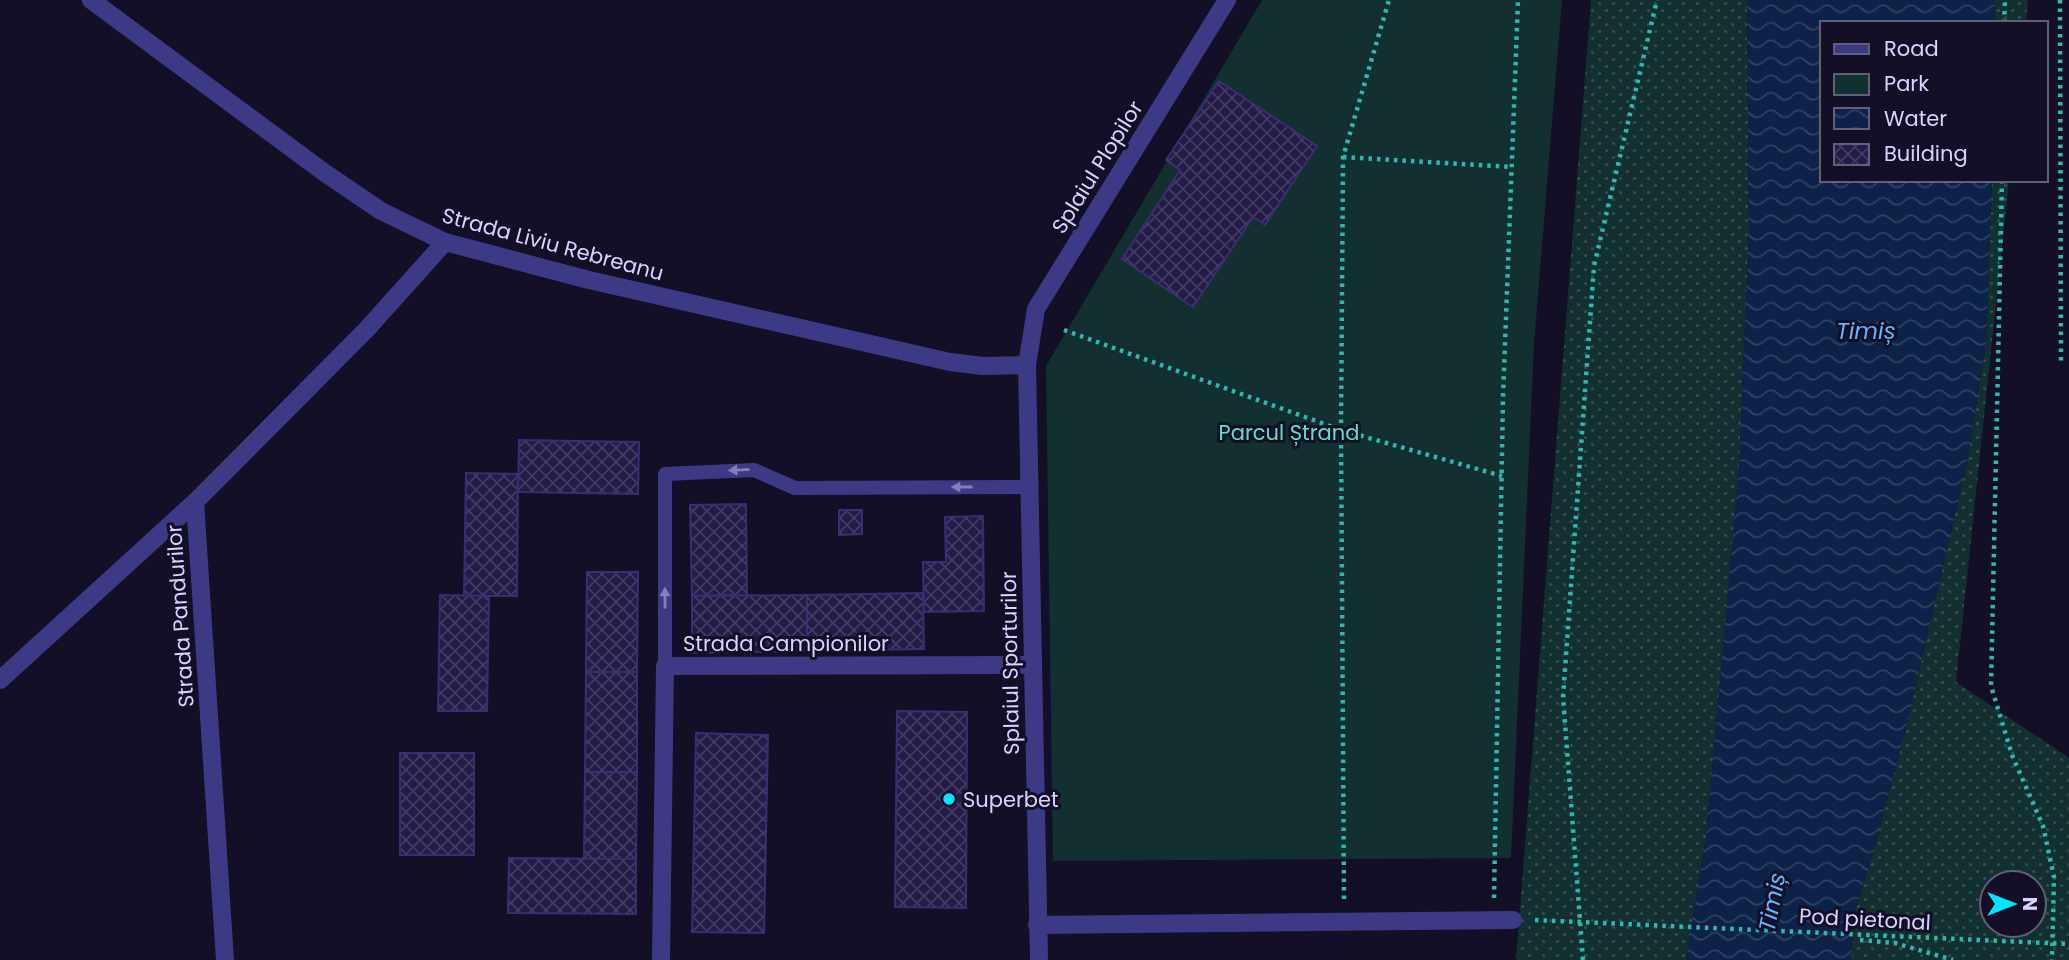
<svg xmlns="http://www.w3.org/2000/svg" width="2069" height="960" viewBox="0 0 2069 960" font-family="Poppins,sans-serif">
  <style>
    .grass { fill: url(#grass-dots); fill-rule: evenodd }
    .park { fill: #12302f }
    .water { fill: url(#water-waves) }
    .building { fill: url(#building-cross-hatch); stroke: #3b2d73; stroke-width: 2 }
    .lines { fill: none; stroke-linecap: round; stroke-linejoin: round }
    .path { stroke: #2fb8b0; stroke-width: 4.5; stroke-dasharray: 3.5 5; stroke-linecap: butt }
    .service { stroke: #3d3a85; stroke-width: 14 }
    .minor { stroke: #3d3a85; stroke-width: 18 }
    .path-bridge { stroke: #2fb8b0; stroke-width: 4.5; stroke-dasharray: 3.5 5; stroke-linecap: butt }
    .oneway { fill: #837fbc }
    .poi-dot { fill: #00e5ff; stroke: #130f26; stroke-width: 2.5 }
    .labels { text-anchor: middle; dominant-baseline: central; stroke-width: 6; stroke-linejoin: round; paint-order: stroke }
    .street-label { font-size: 21px; fill: #d9d4ff; stroke: #130f26 }
    .park-label { font-size: 21px; fill: #5fe0c0; stroke: #130f26 }
    .poi-label { font-size: 21px; fill: #d9d4ff; stroke: #130f26; text-anchor: start }
    .water-label { font-size: 23px; font-style: italic; fill: #62b6ff; stroke: #130f26 }
  </style>
  <defs>
    <pattern id="grass-dots" width="8" height="8" patternUnits="userSpaceOnUse" patternTransform="scale(1.75)"><rect width="8" height="8" fill="#12302f"/><path d="M2 2h.1M6 6h.1" fill="none" stroke="#344d4e" stroke-width="1.8" stroke-linecap="round"/></pattern>
    <pattern id="water-waves" width="16" height="10" patternUnits="userSpaceOnUse" patternTransform="scale(1.75)"><rect width="16" height="10" fill="#0c2248"/><path d="M0 5q4-4 8 0t8 0" fill="none" stroke="#2f4163"/></pattern>
    <pattern id="building-cross-hatch" width="8" height="8" patternUnits="userSpaceOnUse" patternTransform="scale(1.75)"><rect width="8" height="8" fill="#241b47"/><path d="M0 0l8 8M0 8l8-8" fill="none" stroke="#433b63"/></pattern>
  </defs>
  <rect width="100%" height="100%" fill="#130f26"/>
  <g class="grass">
    <polygon points="1591,0 1747,0 1749,230 1739,470 1706,837 1686,960 1516,960"/>
    <polygon points="1995,0 2028,0 2026,23 1994,23"/>
    <path d="M1992,180H2009L1956,682L2069,758V960H1851L1855,909L1870,864L1906,728L1967,462L1986,344ZM1992,883H2034V925H1992Z"/>
  </g>
  <polygon class="park" points="1262,0 1562,0 1534,344 1511,858 1053,861 1046,366"/>
  <polygon class="water" points="1747,0 1995,0 1994,23 1822,23 1822,180 1992,180 1986,344 1967,462 1906,728 1870,864 1855,909 1851,960 1686,960 1706,837 1739,470 1749,230"/>
  <g class="building">
    <polygon points="1219,81 1317,146 1265,225 1253,217 1193,307 1122,259 1180,170 1166,160"/>
    <polygon points="519,440 639,442 638,494 518,492"/>
    <polygon points="466,473 518,474 517,596 464,596"/>
    <polygon points="746,504 747,595 692,596 690,505"/>
    <polygon points="839,510 862,510 862,534 839,535"/>
    <polygon points="983,516 984,611 924,612 923,562 946,562 945,517"/>
    <polygon points="587,572 638,572 637,672 586,672"/>
    <polygon points="923,593 924,649 807,651 807,595"/>
    <polygon points="440,595 489,596 487,711 438,711"/>
    <polygon points="807,595 807,651 692,653 692,596"/>
    <polygon points="586,672 637,672 637,772 585,772"/>
    <polygon points="897,711 967,712 966,908 895,907"/>
    <polygon points="696,733 768,735 764,933 692,932"/>
    <rect x="400" y="753" width="74" height="102"/>
    <polygon points="585,772 637,772 636,859 584,859"/>
    <polygon points="509,858 636,859 636,914 508,913"/>
  </g>
  <g class="lines">
    <g class="path">
      <polyline points="2060,0 2061,365"/>
      <polyline points="2004,23 2005,0"/>
      <polyline points="1343,157 1511,167"/>
      <polyline points="2002,180 1991,686 2012,755 2043,826 2054,877 2052,960"/>
      <polyline points="1064,330 1341,430 1502,476"/>
      <polyline points="1494,898 1503,397 1518,0"/>
      <polyline points="1344,899 1341,430 1343,157 1389,0"/>
      <polyline points="1860,940 1895,943 1953,960"/>
      <polyline points="1583,960 1563,697 1594,266 1657,0"/>
    </g>
    <polyline class="service" points="665,666 665,474 754,470 795,488 1031,487"/>
    <g class="minor">
      <polyline points="91,0 325,173 381,211 445,242 589,280 950,362 983,366 1027,365"/>
      <polyline points="0,680 195,502"/>
      <polyline points="1037,925 1513,920"/>
      <polyline points="225,960 195,502 367,329 445,242"/>
      <polyline points="661,960 665,666 1033,665"/>
      <polyline points="1039,960 1027,365 1036,309 1227,0"/>
    </g>
    <polyline class="path-bridge" points="1535,920 2069,944"/>
  </g>
  <defs><path id="oneway-solid" d="M-6-.8H1V-3.2L6.5 0L1 3.2V.8H-6Z" transform="scale(1.75)"/></defs>
  <g class="oneway">
    <use href="#oneway-solid" transform="translate(739 470) rotate(177)"/>
    <use href="#oneway-solid" transform="translate(962 487) rotate(180)"/>
    <use href="#oneway-solid" transform="translate(665 598) rotate(-90)"/>
  </g>
  <circle class="poi-dot" cx="949" cy="799" r="7"/>
  <g class="labels">
    <g class="street-label">
      <text transform="translate(1097 167) rotate(-58)">Splaiul Plopilor</text>
      <text transform="translate(553 244) rotate(15)">Strada Liviu Rebreanu</text>
      <text transform="translate(180 616) rotate(-94)">Strada Pandurilor</text>
      <text x="786" y="643">Strada Campionilor</text>
      <text transform="translate(1010 663) rotate(-91)">Splaiul Sporturilor</text>
      <text transform="translate(1865 919) rotate(3)">Pod pietonal</text>
    </g>
    <g class="park-label">
      <text x="1289" y="432">Parcul Ștrand</text>
    </g>
    <g class="poi-label">
      <text x="963" y="799">Superbet</text>
    </g>
    <g class="water-label">
      <text x="1866" y="331">Timiș</text>
      <text transform="translate(1772 902) rotate(-79)">Timiș</text>
    </g>
  </g>
  <rect x="1820" y="21" width="228" height="161" fill="#130f26" stroke="#625e7d" stroke-width="2"/>
  <rect x="1834" y="44" width="35" height="10" fill="#3d3a85" stroke="#625e7d" stroke-width="2"/>
  <text x="1884" y="56" font-size="21" fill="#d9d4ff">Road</text>
  <rect x="1834" y="74" width="35" height="21" fill="#12302f" stroke="#625e7d" stroke-width="2"/>
  <text x="1884" y="91" font-size="21" fill="#d9d4ff">Park</text>
  <rect x="1834" y="108" width="35" height="21" fill="url(#water-waves)" stroke="#625e7d" stroke-width="2"/>
  <text x="1884" y="126" font-size="21" fill="#d9d4ff">Water</text>
  <rect x="1834" y="144" width="35" height="21" fill="url(#building-cross-hatch)" stroke="#625e7d" stroke-width="2"/>
  <text x="1884" y="161" font-size="21" fill="#d9d4ff">Building</text>
  <g transform="translate(2013 904) rotate(90)"><circle r="33" fill="#130f26" stroke="#625e7d" stroke-width="2"/>
  <path d="M0-5L12 26L0 18L-12 26Z" fill="#00e5ff"/>
  <text y="-10" font-size="19" font-weight="bold" text-anchor="middle" fill="#d9d4ff">N</text>
  </g>
</svg>
